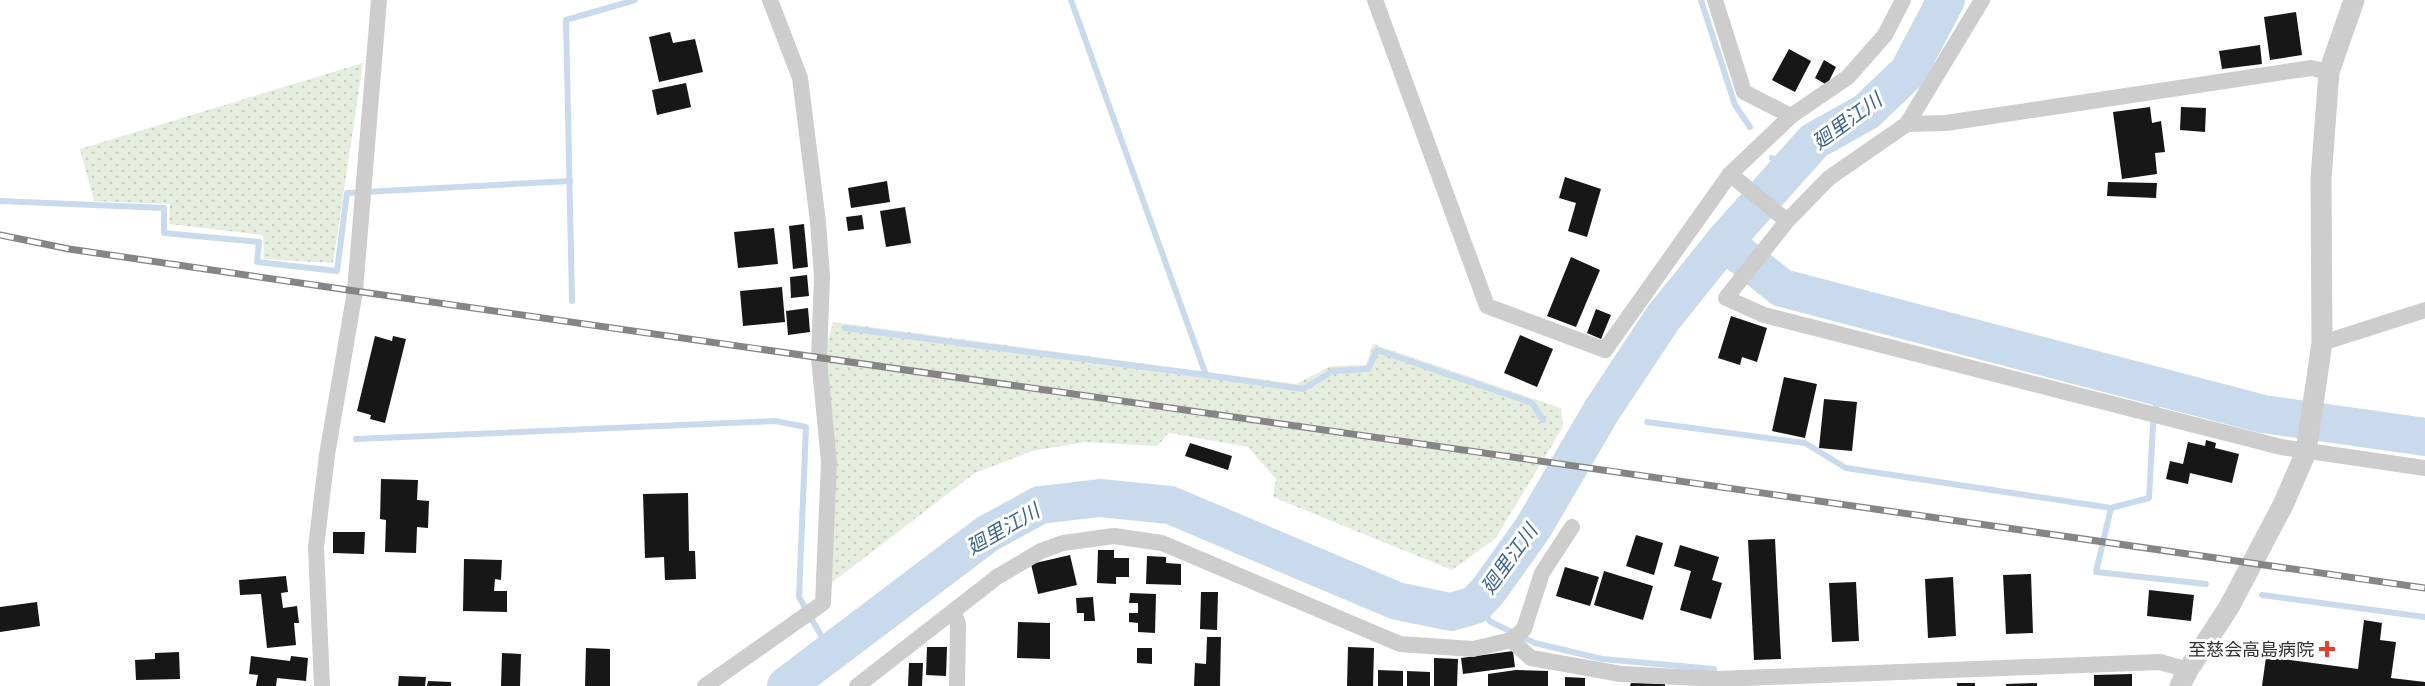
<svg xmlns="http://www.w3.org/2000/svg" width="2425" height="686" viewBox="0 0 2425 686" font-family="Raleway,'Noto Sans JP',sans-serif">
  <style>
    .grass { fill: url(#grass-dots) }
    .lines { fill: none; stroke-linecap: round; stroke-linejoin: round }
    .stream { stroke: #cadaed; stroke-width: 6 }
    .river { stroke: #cadaed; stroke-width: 38 }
    .building { fill: #171717 }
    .minor { stroke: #cdcdcd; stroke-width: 16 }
    .tertiary { stroke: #cdcdcd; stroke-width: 21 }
    .rail-casing { stroke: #858585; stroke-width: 7 }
    .rail { stroke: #fff; stroke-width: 4.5; stroke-dasharray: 14; stroke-linecap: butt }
    .poi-dot { fill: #e73f32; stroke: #fff; stroke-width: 2 }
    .labels { text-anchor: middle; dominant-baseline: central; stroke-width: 6; stroke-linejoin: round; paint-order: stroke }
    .poi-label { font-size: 18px; fill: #303030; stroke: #fff; text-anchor: end }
    .water-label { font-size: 20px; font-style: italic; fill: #3d6594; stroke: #fff }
  </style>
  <defs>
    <pattern id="grass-dots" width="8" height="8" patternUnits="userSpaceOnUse" patternTransform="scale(1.5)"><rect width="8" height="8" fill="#e4edde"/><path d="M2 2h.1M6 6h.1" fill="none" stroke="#c4ccbf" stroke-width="1.8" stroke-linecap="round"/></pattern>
  </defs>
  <rect width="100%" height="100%" fill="#fff"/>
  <g class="grass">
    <polygon points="363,63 333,263 264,259 263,235 169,224 170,204 94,201 80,149"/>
    <polygon points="833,322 1296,384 1331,366 1366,365 1373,344 1561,408 1563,427 1495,539 1452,570 1273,497 1276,479 1248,447 1169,433 1157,446 1085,442 1032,451 975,473 830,584 837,462 826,348"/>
  </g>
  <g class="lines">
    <g class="stream">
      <polyline points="1071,0 1206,375 1303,389 1333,371 1368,369 1377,350 1532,403 1543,420"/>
      <polyline points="1701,0 1735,105 1750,127"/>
      <polyline points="1772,158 1788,168"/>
      <polyline points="0,201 164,208 164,233 259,242 257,262 337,271 347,193 570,181"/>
      <polyline points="572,301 566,20 635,0"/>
      <polyline points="845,328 1206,375"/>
      <polyline points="1647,422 1805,443 1846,468 2111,508 2149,498 2153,425 2160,387"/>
      <polyline points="356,439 775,421 806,427 799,597 831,653"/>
      <polyline points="2111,508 2096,572 2206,584"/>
      <polyline points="2262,595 2425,617"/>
      <polyline points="1475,605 1491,622 1535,643 1602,659 1714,669"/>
    </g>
    <g class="river">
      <polyline points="1724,242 1782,288 2263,414 2425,437"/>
      <polyline points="786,686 987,534 1040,505 1100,498 1170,505 1397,601 1451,612 1475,605 1488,591 1533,528 1602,410 1663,318 1724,242 1814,141 1866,112 1908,72 1946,0"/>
    </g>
  </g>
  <g class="building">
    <polygon points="2296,12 2302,55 2270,60 2264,17"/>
    <polygon points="670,32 673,43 695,39 703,72 659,82 649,37"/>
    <polygon points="2260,45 2262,64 2222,69 2219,51"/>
    <polygon points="1789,49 1811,61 1795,92 1772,80"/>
    <polygon points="1824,60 1836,67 1827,85 1815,78"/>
    <polygon points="686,83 691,107 657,115 652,90"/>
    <polygon points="2150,107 2152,123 2161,121 2165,152 2155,153 2157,174 2122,179 2113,112"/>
    <polygon points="2181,107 2206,108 2205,132 2180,130"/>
    <polygon points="1565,177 1601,189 1587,237 1568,231 1576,203 1559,198"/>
    <polygon points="887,181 890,202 851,208 848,188"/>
    <polygon points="2108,182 2157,183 2156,198 2107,196"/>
    <polygon points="905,207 911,243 886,247 880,211"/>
    <polygon points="862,215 864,229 848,231 846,217"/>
    <polygon points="804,224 808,267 793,269 789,226"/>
    <polygon points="774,228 778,264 738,268 734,232"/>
    <polygon points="1571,257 1600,270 1576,327 1547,316"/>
    <polygon points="807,275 809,296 791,298 790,277"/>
    <polygon points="782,287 785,322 743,326 740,291"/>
    <polygon points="808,308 810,332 788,335 786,311"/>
    <polygon points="1596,309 1611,315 1601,339 1587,333"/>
    <polygon points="1731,316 1767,328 1757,362 1742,357 1740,365 1718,358"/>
    <polygon points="1520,335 1553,349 1537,387 1504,373"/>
    <polygon points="375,336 392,341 393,336 406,339 385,423 370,419 371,415 357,411"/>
    <polygon points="1784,377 1817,384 1805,438 1772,431"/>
    <polygon points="1824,399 1857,402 1852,451 1819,448"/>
    <polygon points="2206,440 2216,443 2215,448 2239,454 2232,483 2190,473 2188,484 2166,479 2170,461 2183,464 2188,442 2205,446"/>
    <polygon points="1190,443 1232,456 1228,470 1185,456"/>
    <polygon points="381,479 418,480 417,500 429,501 428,528 417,527 416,553 385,552 386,520 380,519"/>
    <polygon points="688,493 689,551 695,551 696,579 665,580 664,557 645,558 643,494"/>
    <polygon points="333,532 365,532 364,554 333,553"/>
    <polygon points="1636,535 1663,543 1654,575 1626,566"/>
    <polygon points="1775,539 1781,659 1754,660 1748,540"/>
    <polygon points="1680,545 1719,557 1712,580 1722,583 1711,619 1680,610 1691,571 1674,566"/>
    <polygon points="1098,550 1114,550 1114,558 1129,558 1129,577 1116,577 1116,584 1097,583"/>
    <polygon points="1070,555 1077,585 1038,594 1031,564"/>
    <polygon points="1147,556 1166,557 1166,563 1181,564 1181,585 1146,584"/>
    <polygon points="464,559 502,560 501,580 495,579 494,591 507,591 507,612 463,611"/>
    <polygon points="1565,567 1599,577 1590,606 1556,596"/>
    <polygon points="1604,571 1653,586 1643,620 1594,605"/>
    <polygon points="2031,574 2033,633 2006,634 2003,575"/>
    <polygon points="286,576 288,592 281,593 283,608 297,606 299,623 294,623 296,645 267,648 261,594 240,595 239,580"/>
    <polygon points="1953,577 1956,636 1928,638 1925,579"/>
    <polygon points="1856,582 1859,641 1832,642 1829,583"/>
    <polygon points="2149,590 2194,595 2191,621 2147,616"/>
    <polygon points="1201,592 1218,592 1217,630 1200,629"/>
    <polygon points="1130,593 1156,594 1155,633 1138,632 1138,623 1129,622 1129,613 1138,613 1138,603 1129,603"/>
    <polygon points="1093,597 1095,621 1084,621 1084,613 1077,613 1076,598"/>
    <polygon points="37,602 40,626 0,632 0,607"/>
    <polygon points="2364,620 2382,623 2380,640 2396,642 2391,678 2425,682 2425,686 2262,686 2266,657 2358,669"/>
    <polygon points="1018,622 1050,623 1050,659 1017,658"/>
    <polygon points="1207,637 1221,637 1220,686 1194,686 1195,663 1206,664"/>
    <polygon points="927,647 947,647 946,676 926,675"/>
    <polygon points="1348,647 1374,648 1373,686 1347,686"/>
    <polygon points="586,648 610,649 610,686 585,686"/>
    <polygon points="1137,648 1152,648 1152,664 1137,663"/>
    <polygon points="1513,651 1515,667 1463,674 1461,658"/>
    <polygon points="179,652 180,679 136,680 135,660 155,659 155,653"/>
    <polygon points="502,653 521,654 520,686 501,686"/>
    <polygon points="251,656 290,661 291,656 308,658 306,681 277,678 276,686 256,686 258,675 249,674"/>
    <polygon points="1434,658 1458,659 1457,686 1434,686"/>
    <polygon points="909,663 923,663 922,686 908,686"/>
    <polygon points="1378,670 1403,671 1403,686 1378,686"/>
    <polygon points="1516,670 1548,671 1548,686 1488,686 1488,674"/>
    <polygon points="1407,671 1430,672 1430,686 1407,686"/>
    <polygon points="2132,674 2132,686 2094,686 2094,675"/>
    <polygon points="399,676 426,677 425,686 398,686"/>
    <polygon points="1565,677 1585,678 1585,686 1565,686"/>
    <polygon points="428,681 451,682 451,686 427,686"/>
    <polygon points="1631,683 1665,684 1665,686 1630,686"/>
    <rect x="1957" y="683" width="18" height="3"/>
    <polygon points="2037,683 2037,686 2006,686 2006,684"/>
  </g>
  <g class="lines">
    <g class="minor">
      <polyline points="1375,0 1487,306 1605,350 1730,174 1791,116 1744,92 1715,0"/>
      <polyline points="2329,72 2311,68 1946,123 1907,124 1829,178 1787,221 1726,298 1764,315 2281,447 2425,468"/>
      <polyline points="1791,116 1848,77 1885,35 1903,0"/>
      <polyline points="1907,124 1982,0"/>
      <polyline points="1730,174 1787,221"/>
      <polyline points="2322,343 2425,310"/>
      <polyline points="954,613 958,624 957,686"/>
      <polyline points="1511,640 1524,629 1542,573 1572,527"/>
      <polyline points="322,686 316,547 327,455 355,291 379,0"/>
      <polyline points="705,686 823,603 829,462 819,358 822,277 818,222 800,78 770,0"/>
      <polyline points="857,686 997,577 1041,551 1063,543 1114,536 1162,543 1400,644 1473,649 1511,640 1531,658 1621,674 1718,679 2160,662 2188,670"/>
    </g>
    <polyline class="tertiary" points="2180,686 2188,670 2229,607 2283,505 2306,452 2322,343 2321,179 2329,72 2354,0"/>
    <defs>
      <polyline id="rail" points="0,235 69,249 355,291 2425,588"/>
    </defs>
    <use href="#rail" class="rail-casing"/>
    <use href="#rail" class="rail"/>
  </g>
  <path class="poi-dot" d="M2324 640h6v6h6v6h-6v6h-6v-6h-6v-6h6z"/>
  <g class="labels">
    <g class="poi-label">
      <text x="2314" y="649">至慈会高島病院</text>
    </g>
    <g class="water-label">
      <text transform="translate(1847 121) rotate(-36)">廻里江川</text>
      <text transform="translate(1003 529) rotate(-30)">廻里江川</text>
      <text transform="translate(1509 559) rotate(-54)">廻里江川</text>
    </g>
  </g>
</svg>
